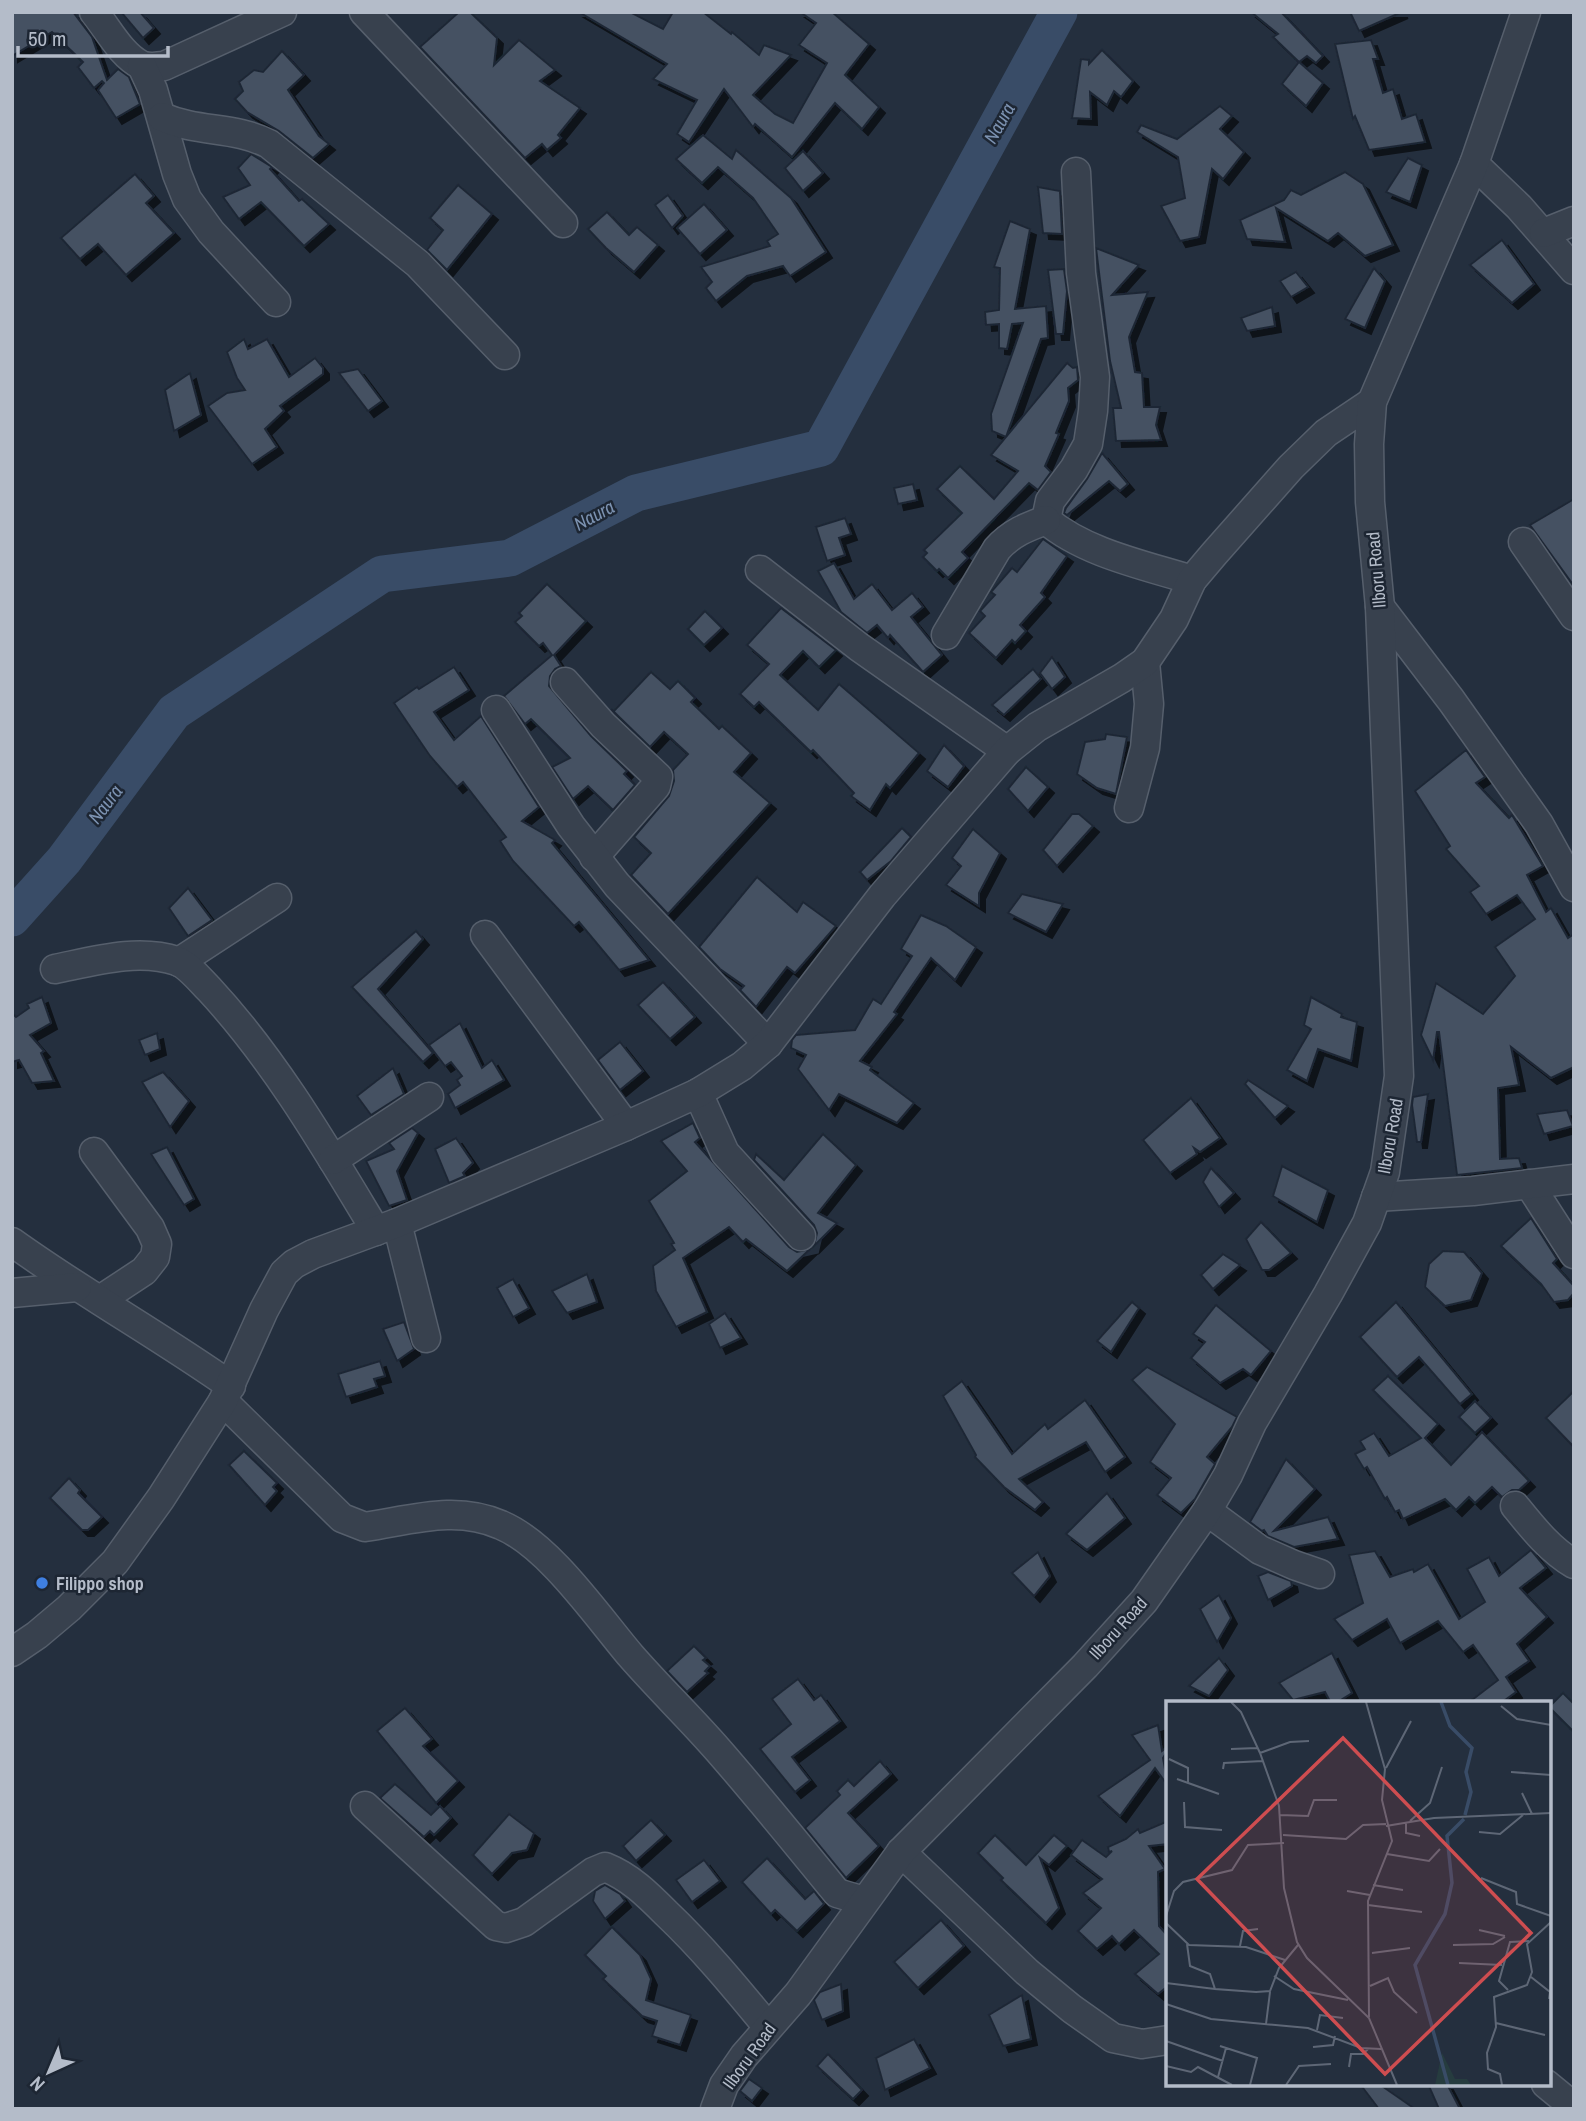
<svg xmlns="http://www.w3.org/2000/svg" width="1586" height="2121" viewBox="0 0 1586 2121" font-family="'Archivo Narrow',sans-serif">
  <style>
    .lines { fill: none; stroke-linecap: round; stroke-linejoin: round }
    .river { stroke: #394c67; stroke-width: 37 }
    .building { fill: #455162; stroke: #1f2835; stroke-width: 2; filter: url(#shadow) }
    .minor-casing { stroke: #565f6c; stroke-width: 31 }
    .minor { stroke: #38414e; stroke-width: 28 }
    .shop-dot { fill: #3f7fe0; stroke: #1d2633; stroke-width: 2.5 }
    .labels { text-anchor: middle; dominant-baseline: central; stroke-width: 5; stroke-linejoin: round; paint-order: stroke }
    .street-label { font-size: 18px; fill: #b4bcc9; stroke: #1d2633 }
    .poi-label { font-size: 18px; font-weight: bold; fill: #b4bcc9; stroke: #1d2633; text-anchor: start }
    .water-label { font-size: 19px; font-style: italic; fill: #7c92b1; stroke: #1d2633 }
    .inset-river { fill: none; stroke: #394c67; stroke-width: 3.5 }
    .inset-road { fill: none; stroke: #5e6776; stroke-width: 2 }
    .view { fill: #ce4d50; fill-opacity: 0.15; stroke: #ce4d50; stroke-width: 3.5 }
    .inset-edge { fill: none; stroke: #b4bcc9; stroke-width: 3.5 }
  </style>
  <defs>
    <filter id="shadow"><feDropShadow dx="6" dy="6" stdDeviation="0" flood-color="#0009"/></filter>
  </defs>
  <rect width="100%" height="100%" fill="#242f3e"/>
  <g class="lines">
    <polyline class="river" points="12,918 64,860 174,712 382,574 510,558 636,493 821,448 1059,12"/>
  </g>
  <g class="building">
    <polygon points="12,12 73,12 92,37 107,80 118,69 129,77 140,104 116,118 98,90 104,83 102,81 94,88 78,67 83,62 52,32 12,56"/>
    <polygon points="121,12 140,12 154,28 143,38"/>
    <polygon points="459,12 470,12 497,38 494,65 519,40 555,70 540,81 580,108 558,135 561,138 547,150 542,144 525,158 420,47"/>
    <polygon points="579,12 630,12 663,29 673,12 703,12 731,34 732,32 759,55 764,45 791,55 753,95 775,114 793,123 827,63 799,45 816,23 800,12 832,12 869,44 845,75 879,107 862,129 835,103 792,157 755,124 753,127 724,89 689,142 677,134 697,100 653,79 667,64"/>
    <polygon points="1251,12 1281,12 1323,56 1316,63 1307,56 1299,62 1273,37 1278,34"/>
    <polygon points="1350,12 1402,12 1359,31"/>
    <polygon points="1371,40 1378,59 1373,59 1383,93 1393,89 1402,119 1416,114 1425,142 1369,150 1355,116 1353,119 1335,44"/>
    <polygon points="1102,50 1133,81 1121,97 1114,91 1107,105 1090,92 1091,119 1072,118 1081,59 1089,60 1089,64"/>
    <polygon points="282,51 304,75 288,90 319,136 329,144 313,158 279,131 247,112 235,99 243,91 239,82 254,70 263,72"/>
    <polygon points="1299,62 1323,83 1306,106 1282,84"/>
    <polygon points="1220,106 1232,116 1220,129 1244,152 1223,179 1212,169 1199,237 1180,241 1161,206 1185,198 1178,157 1137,132 1141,125 1177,139"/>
    <polygon points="703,135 732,159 736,150 791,198 826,252 790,276 783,266 747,276 716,301 706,288 712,282 701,267 770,246 767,241 778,234 753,198 718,167 702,183 676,159"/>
    <polygon points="803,151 823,173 803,191 785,168"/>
    <polygon points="251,154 272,167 270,169 299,201 302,199 329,224 304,246 261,202 239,219 223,197 250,185 238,168"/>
    <polygon points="1408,158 1422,165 1410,202 1386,192"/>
    <polygon points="1345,172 1363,184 1393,245 1365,256 1338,233 1328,241 1276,208 1285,242 1247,239 1240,220 1284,200 1291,190 1301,195"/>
    <polygon points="135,174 154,196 146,203 174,233 126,275 98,244 80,259 61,238"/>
    <polygon points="458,185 492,214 447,270 427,250 443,230 430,218"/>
    <polygon points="1038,187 1060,191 1062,234 1043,233"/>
    <polygon points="668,195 683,216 672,228 655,205"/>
    <polygon points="704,204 727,230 700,254 677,228"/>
    <polygon points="607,212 629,235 637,227 658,245 634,272 606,248 588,229"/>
    <polygon points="1010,221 1030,229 1015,309 1046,306 1048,338 1041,339 1006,437 992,431 991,414 1023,323 1012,324 1007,349 999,348 999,324 986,325 985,312 999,310 1000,268 994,267"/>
    <polygon points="1502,240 1534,284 1512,303 1470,265"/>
    <polygon points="1096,248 1139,265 1112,295 1148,292 1129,337 1135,372 1142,373 1144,407 1160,407 1156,425 1161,440 1116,441 1113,408 1121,408 1110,361"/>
    <polygon points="1374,268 1385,281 1365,328 1345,319"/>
    <polygon points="1064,269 1067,291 1063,334 1056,334 1048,270"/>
    <polygon points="1296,272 1308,287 1291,297 1280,281"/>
    <polygon points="1272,307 1275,326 1247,331 1241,318"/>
    <polygon points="244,339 248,349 267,339 289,377 315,358 323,368 323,374 280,406 284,411 265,429 277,447 252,464 208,406 227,393 245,390 237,378 227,352"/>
    <polygon points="1067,363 1073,368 1077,367 1078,380 1068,388 1069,401 1056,433 1059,434 1045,466 1051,472 1038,490 1029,483 962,552 968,558 948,578 939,569 937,571 923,557 927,553 924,550 962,513 937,489 960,466 994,499 1018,471 991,455"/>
    <polygon points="358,369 382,401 368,411 339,373"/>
    <polygon points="190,373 201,415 174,431 165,390"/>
    <polygon points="1102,453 1128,484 1120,491 1109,481 1067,515 1064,513 1066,508 1087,479"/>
    <polygon points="913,484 917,500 898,504 894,488"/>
    <polygon points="1574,499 1574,586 1530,525"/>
    <polygon points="845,518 851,534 839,538 845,555 827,561 816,527"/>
    <polygon points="1043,539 1067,556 1041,593 1045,597 1020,625 1026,631 1015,643 1012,640 996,658 969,633 985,616 980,611 995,595 991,592 1012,568 1017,572"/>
    <polygon points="834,563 854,599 872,584 892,610 912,593 923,607 911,617 942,655 923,672 890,635 888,638 877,625 867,633 841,612 818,571"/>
    <polygon points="547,584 586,621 554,655 561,666 555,669 550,676 549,686 591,736 627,771 624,774 635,785 613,810 588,786 573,799 552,767 570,758 531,719 525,724 504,696 552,655 543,643 539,646 515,622 522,616 519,613"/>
    <polygon points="781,608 836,650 819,667 803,651 780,675 818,710 839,684 919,753 890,788 886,784 870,810 851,796 854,793 813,750 811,752 759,702 754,707 740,694 769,664 747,645"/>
    <polygon points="705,611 722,628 704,645 688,629"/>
    <polygon points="1052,657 1065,677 1052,689 1040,673"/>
    <polygon points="454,667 469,690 434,712 454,740 481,716 539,807 522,821 555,840 552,843 649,960 619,970 579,922 574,926 513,861 500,841 506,837 463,782 457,787 430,756 394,703 417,687 419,689"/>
    <polygon points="1033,669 1041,679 1004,715 992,705"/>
    <polygon points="651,672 670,689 678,681 695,698 691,702 719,729 722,726 751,753 734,772 770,803 668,914 631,875 651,853 634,837 669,796 674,781 673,770 688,754 664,732 650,747 611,709 614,711"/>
    <polygon points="1106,734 1127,737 1116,794 1097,788 1077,774 1085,742 1105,739"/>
    <polygon points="944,745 964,766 948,787 927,771"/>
    <polygon points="1466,750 1485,777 1476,783 1509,818 1512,815 1543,866 1527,875 1546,912 1551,908 1568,938 1574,934 1574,1067 1551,1078 1511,1047 1519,1085 1498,1088 1500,1159 1519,1158 1522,1168 1457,1175 1439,1032 1437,1032 1433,1060 1421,1035 1436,983 1483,1014 1515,976 1495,947 1535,919 1517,895 1486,914 1470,892 1479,886 1446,849 1450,846 1415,791"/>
    <polygon points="1026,767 1048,787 1028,811 1008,789"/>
    <polygon points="1072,814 1079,814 1093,826 1057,866 1043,850"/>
    <polygon points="902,828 911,837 891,861 867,880 860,872"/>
    <polygon points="973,829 1000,853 979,893 979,906 946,885 961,866 952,858"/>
    <polygon points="757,877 797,912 803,902 836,926 795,973 787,967 756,1007 740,990 744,986 720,969 699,947"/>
    <polygon points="188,888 212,920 188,936 169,908"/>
    <polygon points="1022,894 1063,904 1046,932 1008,913"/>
    <polygon points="921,915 946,926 976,947 955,980 931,958 894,1012 897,1014 860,1061 872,1067 870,1070 914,1103 897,1123 839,1094 829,1110 798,1069 806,1055 791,1048 792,1040 796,1035 855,1030 873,999 881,1004 912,956 901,949"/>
    <polygon points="416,931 423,939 378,989 433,1053 423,1062 352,987"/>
    <polygon points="663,982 695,1017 670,1039 638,1005"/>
    <polygon points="42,997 51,1023 30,1035 44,1051 41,1053 54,1081 32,1083 19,1060 12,1062 12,1013 16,1017 29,1008 27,1004"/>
    <polygon points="1311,997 1342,1014 1341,1017 1357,1022 1351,1061 1318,1049 1307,1081 1287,1070 1311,1029 1304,1025"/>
    <polygon points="460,1023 482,1068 492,1060 504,1080 455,1108 448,1094 460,1085 457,1080 462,1076 451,1062 445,1066 429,1045"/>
    <polygon points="157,1033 160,1049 145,1055 139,1040"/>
    <polygon points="620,1042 643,1071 620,1090 598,1060"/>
    <polygon points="393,1068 404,1094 371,1115 357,1096"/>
    <polygon points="163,1072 189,1101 170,1127 142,1082"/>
    <polygon points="1248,1080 1288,1106 1275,1118 1245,1084"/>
    <polygon points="1428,1094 1421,1142 1417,1142 1412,1105 1413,1097"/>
    <polygon points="1191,1098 1220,1138 1200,1152 1194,1148 1197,1154 1170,1173 1143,1140"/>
    <polygon points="1567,1110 1573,1126 1544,1134 1537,1114"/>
    <polygon points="693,1123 700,1138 695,1142 789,1247 797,1252 810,1249 787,1271 746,1239 743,1242 729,1227 683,1258 707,1312 676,1327 656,1291 653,1266 675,1250 671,1244 674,1243 649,1201 687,1171 661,1141"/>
    <polygon points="412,1128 418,1133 397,1171 407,1200 389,1206 366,1161 394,1149 389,1143"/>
    <polygon points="823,1134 856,1165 818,1213 837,1223 814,1246 817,1233 814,1225 754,1160 756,1154 784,1180"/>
    <polygon points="456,1138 473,1163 463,1173 465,1176 449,1183 435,1149"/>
    <polygon points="167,1147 194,1199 184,1205 151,1154"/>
    <polygon points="1282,1166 1328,1190 1317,1222 1273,1196"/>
    <polygon points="1211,1168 1234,1193 1219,1207 1203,1182"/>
    <polygon points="1531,1218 1557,1259 1553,1263 1574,1286 1574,1293 1568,1300 1554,1302 1541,1284 1501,1246"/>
    <polygon points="1261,1222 1291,1253 1269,1270 1262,1270 1246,1239"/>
    <polygon points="1443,1251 1464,1252 1482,1273 1471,1300 1445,1306 1425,1287 1429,1264"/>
    <polygon points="1223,1254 1240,1265 1213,1289 1201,1275"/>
    <polygon points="587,1274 597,1302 567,1313 552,1291"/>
    <polygon points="513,1279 529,1308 513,1317 497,1288"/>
    <polygon points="1132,1302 1139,1308 1111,1352 1097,1341"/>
    <polygon points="1396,1302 1472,1394 1460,1404 1419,1357 1397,1377 1360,1337"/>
    <polygon points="1216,1305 1271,1351 1251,1375 1243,1369 1220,1383 1191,1358 1205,1342 1193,1334"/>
    <polygon points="725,1313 741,1338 720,1348 709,1324"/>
    <polygon points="404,1322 414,1349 397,1361 383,1329"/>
    <polygon points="380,1361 385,1376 374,1379 377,1387 346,1397 338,1374"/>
    <polygon points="1147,1367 1237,1417 1232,1427 1207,1457 1215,1464 1195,1499 1181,1513 1157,1495 1171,1478 1150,1462 1175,1424 1132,1380"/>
    <polygon points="1388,1376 1438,1424 1425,1438 1451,1465 1482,1432 1529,1481 1519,1490 1512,1490 1502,1497 1492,1487 1475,1503 1469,1497 1456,1510 1445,1499 1403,1519 1399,1510 1395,1512 1387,1497 1385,1499 1367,1467 1364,1469 1355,1454 1365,1449 1360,1441 1374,1433 1389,1456 1421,1438 1373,1390"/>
    <polygon points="962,1381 1012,1454 1045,1424 1048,1429 1085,1400 1125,1457 1105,1472 1086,1442 1019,1479 1043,1502 1035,1510 1004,1487 975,1457 976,1455 943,1396"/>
    <polygon points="1574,1391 1574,1447 1546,1418"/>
    <polygon points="1475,1401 1491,1418 1475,1433 1459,1417"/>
    <polygon points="244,1451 277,1483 273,1487 277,1491 265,1505 229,1465"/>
    <polygon points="1286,1459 1315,1489 1274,1531 1328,1517 1338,1539 1294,1547 1268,1536 1264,1530 1262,1531 1250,1522"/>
    <polygon points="69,1478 80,1490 78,1493 102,1517 88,1530 82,1530 50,1498"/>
    <polygon points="1107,1493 1125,1518 1087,1550 1066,1534"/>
    <polygon points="1531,1550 1546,1568 1520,1588 1547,1617 1517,1644 1529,1661 1506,1677 1516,1692 1501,1703 1468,1703 1498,1680 1473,1645 1463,1652 1438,1621 1400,1643 1387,1619 1352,1640 1334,1619 1363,1603 1349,1555 1375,1551 1390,1577 1413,1569 1414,1572 1428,1564 1459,1619 1485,1602 1467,1569 1489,1557 1499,1576"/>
    <polygon points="1038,1552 1050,1576 1034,1596 1012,1573"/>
    <polygon points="1268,1572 1291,1581 1292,1586 1268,1600 1258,1576"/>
    <polygon points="1219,1595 1231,1618 1217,1642 1200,1609"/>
    <polygon points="694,1646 706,1658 703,1660 710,1666 705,1671 708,1673 687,1692 667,1671"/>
    <polygon points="1332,1653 1352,1693 1336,1703 1331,1703 1325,1692 1293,1700 1279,1683"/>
    <polygon points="1219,1658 1228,1670 1209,1696 1189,1686"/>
    <polygon points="798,1679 814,1700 821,1695 840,1721 792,1757 810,1780 795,1792 760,1749 791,1724 772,1699"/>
    <polygon points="1563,1693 1574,1704 1574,1732 1549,1707"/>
    <polygon points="405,1708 432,1739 423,1746 458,1781 436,1803 377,1731"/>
    <polygon points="1158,1725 1162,1751 1166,1748 1168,1750 1163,1758 1168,1786 1155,1768 1120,1816 1098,1796 1150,1760 1132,1735"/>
    <polygon points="880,1761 891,1774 848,1813 879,1846 846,1878 805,1828 840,1795 837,1791 848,1780 854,1786"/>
    <polygon points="395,1784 431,1815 440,1806 451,1818 434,1835 430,1831 424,1837 380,1798"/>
    <polygon points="509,1814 534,1833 527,1850 512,1853 492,1874 473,1855"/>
    <polygon points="651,1820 665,1835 636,1861 623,1846"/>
    <polygon points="1168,1821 1168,1844 1149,1846 1165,1869 1158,1872 1159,1926 1168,1936 1168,1986 1158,1994 1135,1974 1159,1954 1134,1930 1119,1944 1112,1936 1097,1949 1078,1931 1101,1908 1083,1893 1102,1879 1071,1855 1082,1840 1106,1857 1112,1851 1109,1852 1108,1847 1126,1839 1138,1829 1140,1833"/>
    <polygon points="995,1835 1026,1865 1054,1835 1067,1846 1049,1865 1040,1858 1059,1908 1046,1923 1001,1880 1003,1878 978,1853"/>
    <polygon points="767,1858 805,1899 814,1891 824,1904 797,1931 775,1910 771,1914 742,1882"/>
    <polygon points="704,1860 720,1881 692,1902 676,1880"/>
    <polygon points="605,1885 620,1894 625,1901 605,1919 593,1901 595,1891"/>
    <polygon points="941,1920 964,1946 918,1988 894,1962"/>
    <polygon points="612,1927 640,1955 651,1979 646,2000 691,2015 680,2045 652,2036 657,2021 642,2016 603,1979 606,1976 585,1955"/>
    <polygon points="841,1984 843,2011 822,2020 814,2000 820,1992"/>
    <polygon points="1022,1995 1031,2039 1003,2046 989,2015"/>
    <polygon points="914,2039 930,2068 885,2090 876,2058"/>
    <polygon points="828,2054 862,2090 853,2099 817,2066"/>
    <polygon points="749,2079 762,2088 752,2101 740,2091"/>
    <polygon points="1360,2084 1379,2084 1415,2109 1379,2109"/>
    <polygon points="1428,2084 1447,2084 1460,2109 1439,2109"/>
  </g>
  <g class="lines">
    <defs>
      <g id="minor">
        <path d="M94,12C108,29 121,55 141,65C148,68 156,67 164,66L282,12"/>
        <polyline points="364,12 563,223"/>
        <polyline points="142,66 153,90 177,174 187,199 211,232 276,302"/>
        <path d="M162,117C199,133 234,126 269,144L418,264L505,355"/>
        <polyline points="1474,164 1519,207 1574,270"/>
        <path d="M1076,172L1081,273L1095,377L1093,411L1088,444L1074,469L1050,501L1046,520C1085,553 1144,565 1192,580"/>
        <polyline points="1544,233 1574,221"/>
        <polyline points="1523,542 1574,616"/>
        <polyline points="760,570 859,647 1007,751"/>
        <polyline points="1380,607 1451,700 1539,824 1574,887"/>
        <path d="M946,635L997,549C1011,533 1027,527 1046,520"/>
        <polyline points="565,682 603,725 658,777 656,786 594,857"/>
        <polyline points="496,710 571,826 617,885 768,1044"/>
        <polyline points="1129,808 1145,748 1149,704 1145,662"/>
        <polyline points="485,935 626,1126"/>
        <polyline points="179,962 277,898"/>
        <path d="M55,969C94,961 138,948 177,961C188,965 200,980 209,989C275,1060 326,1148 376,1231"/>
        <polyline points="698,1093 725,1153 801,1236"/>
        <polyline points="94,1152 150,1228 157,1244 155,1257 144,1271 100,1300"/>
        <polyline points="333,1160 429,1097"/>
        <polyline points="1529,1184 1574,1254"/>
        <polyline points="1376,1197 1473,1191 1574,1179"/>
        <polyline points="397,1223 426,1338"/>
        <path d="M12,1242C83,1293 160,1336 231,1386"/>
        <polyline points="12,1293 77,1287"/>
        <path d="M223,1401L342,1518L365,1527C412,1520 456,1505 501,1525C549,1545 597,1616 631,1656C659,1688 690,1718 718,1750C759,1797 798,1845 837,1893L864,1901"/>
        <path d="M1515,1506C1532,1527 1550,1550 1574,1564"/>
        <polyline points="1207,1511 1260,1550 1294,1565 1320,1574"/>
        <polyline points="12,1652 37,1635 69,1608 115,1562 161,1498 223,1401 264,1310 284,1273 294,1264 313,1254 397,1223 626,1126 698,1093 742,1066 768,1044 882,896 1007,751 1037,727 1122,678 1145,662 1174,619 1192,580 1214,554 1291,467 1326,433 1372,402"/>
        <path d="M365,1806L496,1926L506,1928L524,1922L593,1872L605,1867C630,1877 647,1894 666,1913C703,1948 735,1987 768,2027"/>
        <polyline points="901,1852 1027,1972 1072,2009 1113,2038 1142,2044 1168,2040"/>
        <polyline points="1546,2084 1574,2107"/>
        <polyline points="715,2109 724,2085 744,2056 798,1994 901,1852 1085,1666 1144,1601 1207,1511 1228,1475 1252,1423 1328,1294 1367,1223 1385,1172 1399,1076 1380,607 1370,502 1369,444 1372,402 1474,164 1526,12"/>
      </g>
    </defs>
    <use href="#minor" class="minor-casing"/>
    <use href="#minor" class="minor"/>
  </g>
  <circle class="shop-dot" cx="42" cy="1583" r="7"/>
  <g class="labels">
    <g class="street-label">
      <text transform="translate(1376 570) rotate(-95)">Ilboru Road</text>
      <text transform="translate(1390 1136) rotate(-80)">Ilboru Road</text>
      <text transform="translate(1118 1628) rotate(-48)">Ilboru Road</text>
      <text transform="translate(749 2056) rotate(-54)">Ilboru Road</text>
    </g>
    <g class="poi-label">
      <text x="56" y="1583">Filippo shop</text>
    </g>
    <g class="water-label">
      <text transform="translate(999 123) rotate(-61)">Naura</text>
      <text transform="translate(594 515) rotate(-28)">Naura</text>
      <text transform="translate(105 804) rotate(-53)">Naura</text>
    </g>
  </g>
  <g transform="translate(1166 1701)">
    <rect width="385" height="385" fill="#242f3e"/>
    <path d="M276,352L289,378H301L305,384H269Z" fill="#263c3f"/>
    <path class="inset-river" d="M275,1L284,25L306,47L300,71L305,91L299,114M282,384L249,264L279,213L286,182L281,135L298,118"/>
    <path class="inset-road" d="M65,1L75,11L94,52L113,105L118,187L131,241L141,257L203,317L231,384M200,1L219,68L216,99L226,140L202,200L203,316M335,5L351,18L385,24M65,48L91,47M94,52L124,41L143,40M3,58L22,67V81M220,67L245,20M57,68L58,62L97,60M345,71L385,74M11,78L53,93M356,92L366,113M18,101L19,126L56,129M114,114L142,115L148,99H171M244,120L264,102L276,66M240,122V132L254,135M220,125L268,117L385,112M313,131L334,133L357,114M117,134L180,138L197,124L220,123M221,153L263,160L274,148M315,177L350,191L351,203L385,215M207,184L237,189M181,190L204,194M202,204L256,211M0,215L8,190L17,181L66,169L82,144L118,142M0,222L23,244L80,246L119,259M313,229L339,235M21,243L24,265L44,273L49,288L90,291L104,290L113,267L132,244M287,244L327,243L339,236M74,245L77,230L92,228M206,252L244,247M293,262L336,264M108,275L128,288L182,299M365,276L384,291L383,298M0,282L49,288M204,285L222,277L228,291L251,312M342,289L333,280L344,241L363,240M0,303L45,318L142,327L195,347L215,348M330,322L379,334M100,323L104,291M151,329L154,314L177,317M0,340L57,360M54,345L91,357L84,384M147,346L167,344L169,335M0,365L25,371L32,366L66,384M183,366L185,353H197L202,348M52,376L60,347M120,384L133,365L165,363M336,384L334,373L322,368L321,352L330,326L328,296L361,284L366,271L361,243L385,221"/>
    <path class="view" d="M177,37L365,232L219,373L31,178Z"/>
    <rect width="385" height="385" class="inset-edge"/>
  </g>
  <rect width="1586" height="2121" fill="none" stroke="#b4bcc9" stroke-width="28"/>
  <g transform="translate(49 2072) rotate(224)" stroke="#1d2633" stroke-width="5" paint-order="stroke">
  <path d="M0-5L12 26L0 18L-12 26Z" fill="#b4bcc9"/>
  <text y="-10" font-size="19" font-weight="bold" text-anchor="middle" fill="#b4bcc9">N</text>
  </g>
  <path d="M18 46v10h150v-10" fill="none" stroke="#b4bcc9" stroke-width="3.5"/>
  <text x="28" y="46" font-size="21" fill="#b4bcc9" stroke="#1d2633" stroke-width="5" paint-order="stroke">50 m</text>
</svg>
